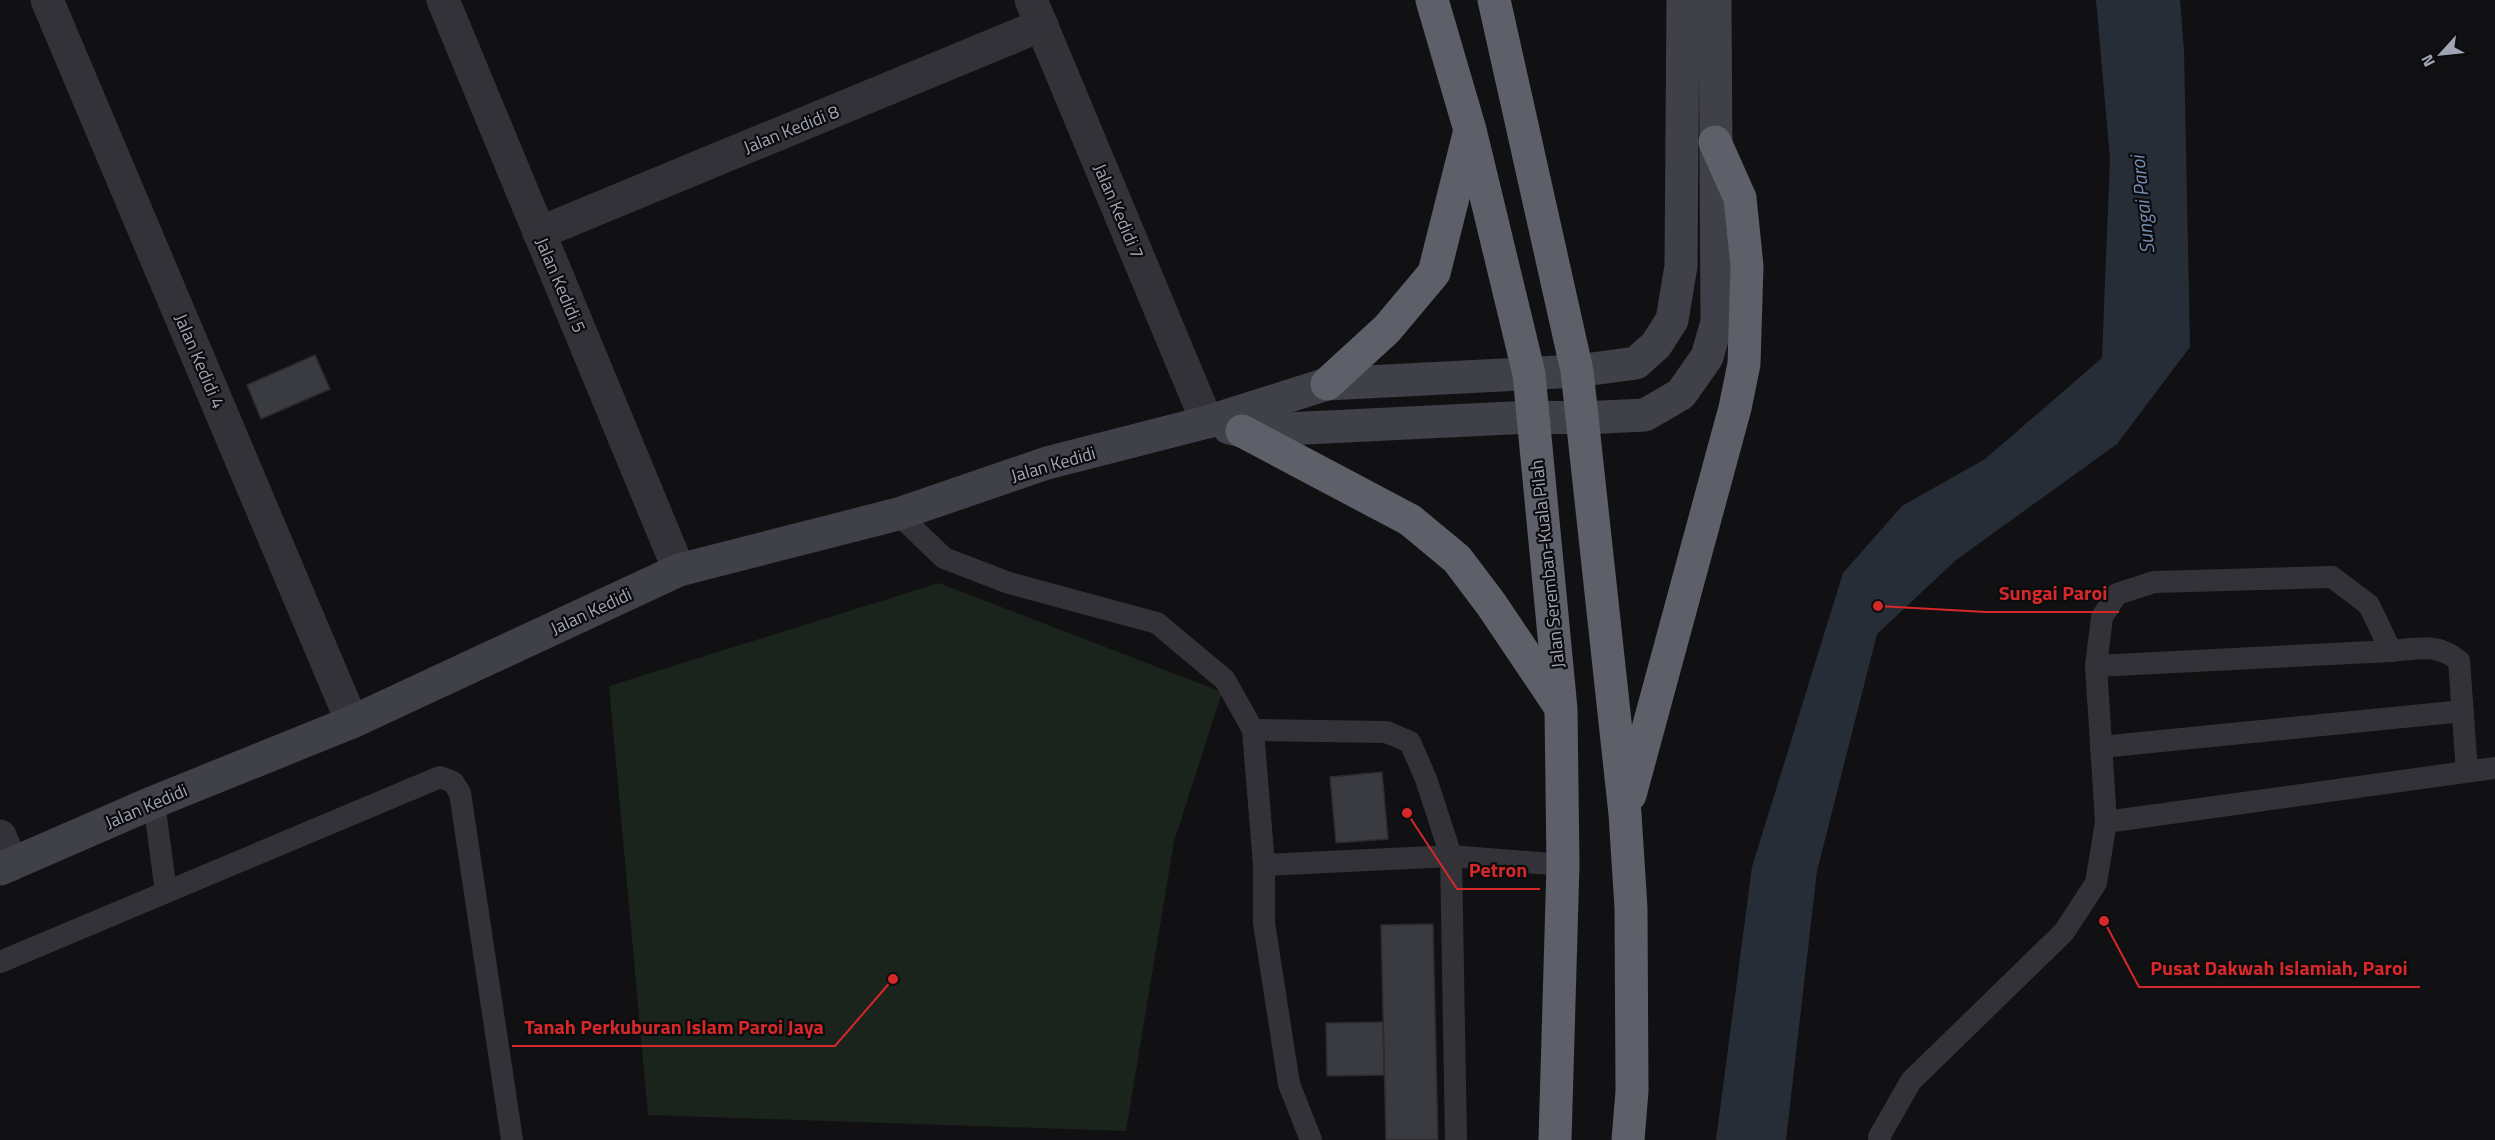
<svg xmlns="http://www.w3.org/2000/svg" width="2495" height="1140" viewBox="0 0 2495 1140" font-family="'Titillium Web',sans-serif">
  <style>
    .green { fill: #1b231d }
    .water { fill: #272d37 }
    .building { fill: #3a3b40; stroke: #2b2b2f; stroke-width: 1.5 }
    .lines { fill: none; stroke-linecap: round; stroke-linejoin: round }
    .lane { stroke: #323238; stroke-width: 22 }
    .street { stroke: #323238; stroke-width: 33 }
    .secondary { stroke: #3f4048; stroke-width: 33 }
    .highway { stroke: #5d5f69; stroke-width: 33 }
    .labels { text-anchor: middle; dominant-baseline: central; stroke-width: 4.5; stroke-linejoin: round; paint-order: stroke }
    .street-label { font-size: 18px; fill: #a1a4b4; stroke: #0c0c0e }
    .water-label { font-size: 20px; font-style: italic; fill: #748db3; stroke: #0c0c0e }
    .leader { fill: none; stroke: #d62828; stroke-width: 2 }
    .callout-dot { fill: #d62828; stroke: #0c0c0e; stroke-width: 2 }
    .callout-label { font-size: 20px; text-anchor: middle; font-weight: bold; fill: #d62828; stroke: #0c0c0e; stroke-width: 4.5; stroke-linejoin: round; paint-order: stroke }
  </style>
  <rect width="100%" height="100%" fill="#111113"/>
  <polygon class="green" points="939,583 1222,692 1174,842 1126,1131 648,1115 609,686"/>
  <polygon class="water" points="2096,0 2180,0 2184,50 2190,347 2117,444 1956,560 1877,634 1817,871 1786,1140 1716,1140 1752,867 1843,573 1902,506 1985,459 2102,358 2110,159"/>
  <g class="building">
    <polygon points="315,355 330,389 261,419 247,385"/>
    <polygon points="1382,772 1388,839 1336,843 1330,777"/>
    <polygon points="1433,924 1438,1140 1386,1140 1381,925"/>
    <polygon points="1383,1022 1384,1075 1327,1076 1326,1023"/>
  </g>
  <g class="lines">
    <g class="lane">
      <polyline points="898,514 944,558 1009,583 1157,623 1225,680 1253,730 1264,865 1264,923 1289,1084 1311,1140"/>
      <path d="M2096,666L2391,651C2417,649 2437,642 2459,661L2467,771"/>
      <polyline points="1253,730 1386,732 1410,742 1426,779 1451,856 1456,1140"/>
      <polyline points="2101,747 2463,711"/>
      <polyline points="154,802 166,892"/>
      <polyline points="2106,822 2495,768"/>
      <polyline points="1264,865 1451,856 1563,865"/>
      <polyline points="0,962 440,777 453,782 460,793 512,1140"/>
      <polyline points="1880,1140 1879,1137 1911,1081 2064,932 2096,883 2106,822 2096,666 2102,617 2117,594 2154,582 2332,577 2369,605 2391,651"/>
    </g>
    <g class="street">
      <polyline points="47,0 352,722"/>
      <polyline points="443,0 679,570"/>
      <polyline points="1031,0 1207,422"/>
      <polyline points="539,233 1042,25"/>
      <polyline points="0,836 12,864"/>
    </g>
    <g class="secondary">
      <polyline points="1229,428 1242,431 1532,417 1582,418 1645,415 1681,394 1707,357 1717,322 1715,0"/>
      <polyline points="0,869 154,802 352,722 679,570 898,514 1047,463 1207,422 1327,384 1577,371 1636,363 1656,345 1672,320 1681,266 1683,0"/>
    </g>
    <g class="highway">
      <polyline points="1432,0 1470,130 1529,374 1561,709 1563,865 1555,1140"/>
      <polyline points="1494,0 1577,371 1625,814 1631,908 1632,1091 1628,1140"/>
      <polyline points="1327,384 1387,329 1434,273 1469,134"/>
      <polyline points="1242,431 1410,520 1457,559 1491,604 1559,705"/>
      <polyline points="1630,795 1735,408 1744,364 1747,266 1740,198 1715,142"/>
    </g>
  </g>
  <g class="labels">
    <g class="street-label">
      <text transform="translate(791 129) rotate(-22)">Jalan Kedidi 8</text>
      <text transform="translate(1119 211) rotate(67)">Jalan Kedidi 7</text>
      <text transform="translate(561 285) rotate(67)">Jalan Kedidi 5</text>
      <text transform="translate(200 361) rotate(67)">Jalan Kedidi 4</text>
      <text transform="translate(1053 464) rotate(-16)">Jalan Kedidi</text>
      <text transform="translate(1547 564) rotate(-96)">Jalan Seremban-Kuala Pilah</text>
      <text transform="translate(591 611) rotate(-25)">Jalan Kedidi</text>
      <text transform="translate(146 806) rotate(-23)">Jalan Kedidi</text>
    </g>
    <g class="water-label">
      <text transform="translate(2142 205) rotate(-96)">Sungai Paroi</text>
    </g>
  </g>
  <path class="leader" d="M1878 606L1986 612H2119M1407 813L1457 889H1540M2104 921L2139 987H2420M893 979L835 1046H512"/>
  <g class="callout-dot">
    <circle cx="1878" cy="606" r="6"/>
    <circle cx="1407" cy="813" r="6"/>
    <circle cx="2104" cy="921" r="6"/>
    <circle cx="893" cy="979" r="6"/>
  </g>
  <g class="callout-label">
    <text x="2053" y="600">Sungai Paroi</text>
    <text x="1498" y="877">Petron</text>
    <text x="2279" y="975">Pusat Dakwah Islamiah, Paroi</text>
    <text x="674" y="1034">Tanah Perkuburan Islam Paroi Jaya</text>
  </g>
  <g transform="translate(2441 54) rotate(243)" stroke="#0c0c0e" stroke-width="4.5" paint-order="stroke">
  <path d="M0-4.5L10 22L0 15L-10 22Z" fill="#a1a4b4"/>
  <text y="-9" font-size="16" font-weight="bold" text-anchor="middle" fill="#a1a4b4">N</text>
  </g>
</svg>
